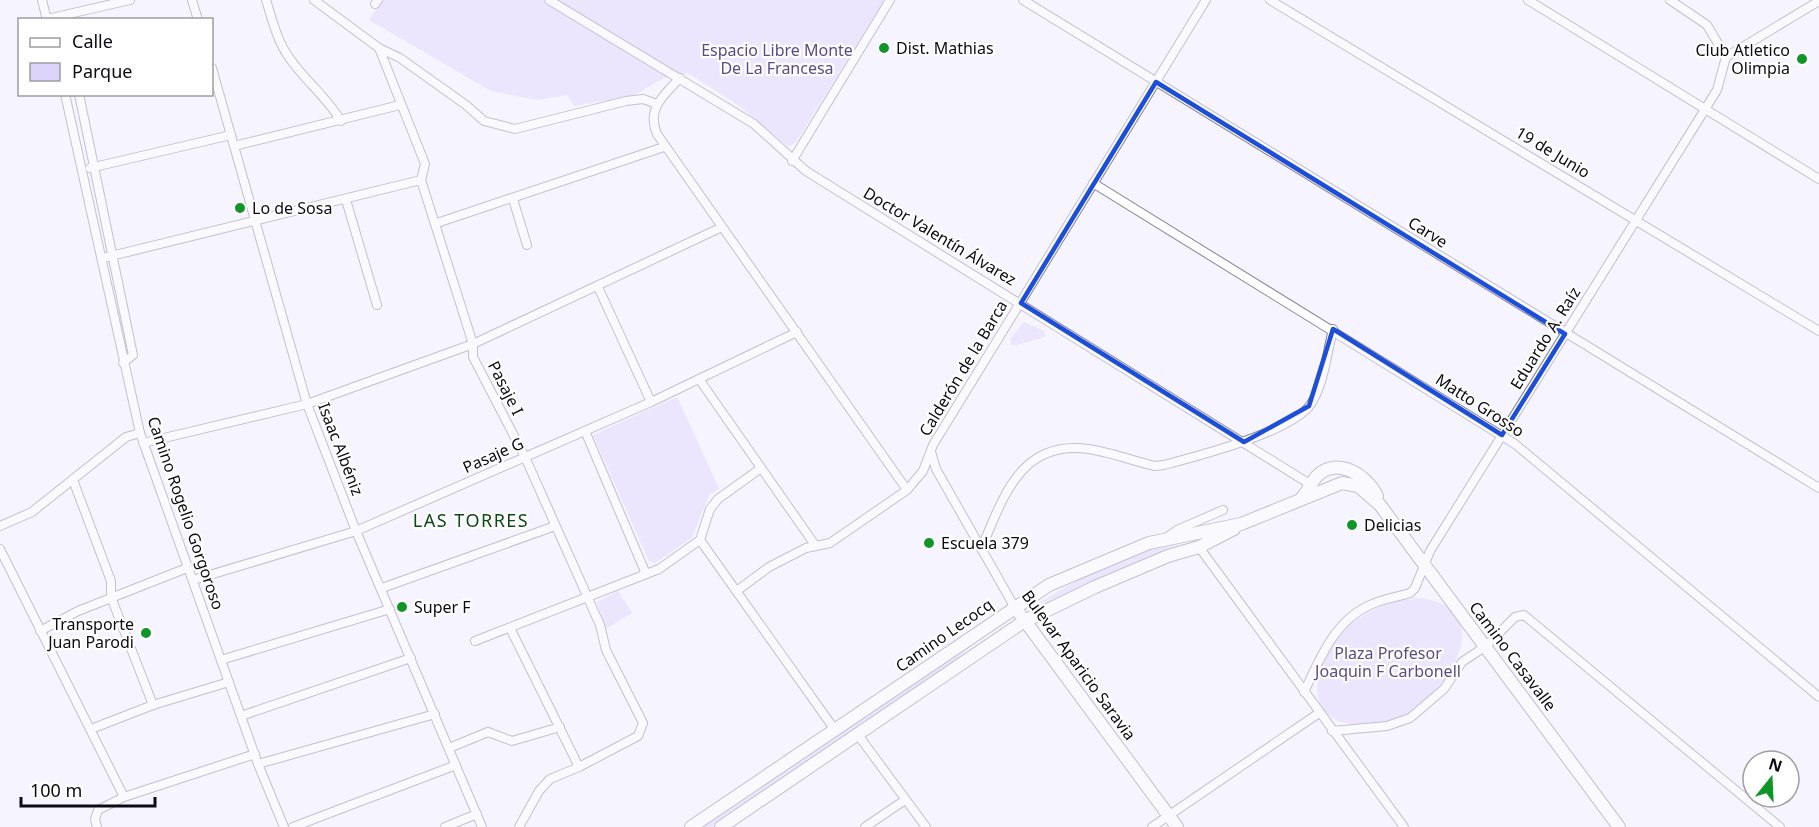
<svg xmlns="http://www.w3.org/2000/svg" width="1819" height="827" viewBox="0 0 1819 827" font-family="'Noto Sans',sans-serif">
  <style>
    .green { fill: #ddd4fc }
    .lines { fill: none; stroke-linecap: round; stroke-linejoin: round }
    .street-casing { stroke: #868198; stroke-width: 10 }
    .secondary-casing { stroke: #868198; stroke-width: 14 }
    .street { stroke: #fff; stroke-width: 8 }
    .secondary { stroke: #fff; stroke-width: 12 }
    .marked { fill: none; stroke: #1d4ed8; stroke-width: 4.5; stroke-linejoin: round }
    .poi-dot { fill: #129528; stroke: #fff; stroke-width: 2 }
    .labels { text-anchor: middle; dominant-baseline: central; stroke-width: 4.5; stroke-linejoin: round; paint-order: stroke }
    .poi-label { font-size: 16px; fill: #0c0a12; stroke: #fff; text-anchor: start }
    .park-label { font-size: 16px; fill: #5a4a87; stroke: #fff }
    .street-label { font-size: 16px; fill: #0c0a12; stroke: #fff }
    .neighbourhood-label { font-size: 18px; letter-spacing: 1.5px; fill: #0f4815; stroke: #fff }
  </style>
  <rect width="100%" height="100%" fill="#f6f4fe"/>
  <g class="green">
    <polygon points="381,0 884,0 796,142 789,147 738,105 688,73 666,77 632,96 574,106 567,95 537,100 491,91 369,20"/>
    <polygon points="1024,322 1044,331 1045,337 1012,346 1010,339"/>
    <polygon points="677,397 719,488 709,495 692,538 655,563 649,561 593,435"/>
    <path d="M1192,538L1024,613C1067,583 1140,546 1192,538Z"/>
    <polygon points="618,591 632,613 606,629 597,602"/>
    <path d="M1418,598C1496,605 1455,685 1412,711C1396,721 1378,724 1359,724C1343,725 1329,720 1321,705C1310,685 1326,653 1339,637C1358,613 1387,601 1418,598Z"/>
    <polygon points="974,643 951,664 711,827 700,827"/>
  </g>
  <g class="lines">
    <defs>
      <g id="street">
        <polyline points="42,0 47,20"/>
        <polyline points="192,0 198,20"/>
        <path d="M266,0C272,19 277,40 288,56C304,80 326,96 341,121"/>
        <polyline points="314,0 379,48 400,58 466,105 484,121 515,129 626,101 643,99 657,104"/>
        <polyline points="549,0 754,124 806,171 1313,486"/>
        <polyline points="1023,0 1819,488"/>
        <polyline points="1270,0 1819,331"/>
        <polyline points="1528,0 1819,179"/>
        <polyline points="1670,0 1707,25 1726,57"/>
        <polyline points="375,4 378,0"/>
        <polyline points="47,19 130,0"/>
        <polyline points="379,48 425,164 421,180 473,344 473,357 525,457 600,625 606,650 643,723 638,736 579,767 550,779 539,791 519,827"/>
        <polyline points="212,68 307,404 356,531 482,827"/>
        <path d="M680,78C664,95 646,109 657,134L907,490"/>
        <polyline points="65,94 140,433 258,764 284,827"/>
        <polyline points="79,94 133,355 123,363"/>
        <polyline points="234,146 400,105"/>
        <polyline points="792,161 890,0"/>
        <polyline points="90,168 231,135"/>
        <polyline points="1093,183 1515,444 1819,697"/>
        <polyline points="513,199 527,245"/>
        <polyline points="346,200 377,305"/>
        <polyline points="437,223 664,147"/>
        <polyline points="103,258 421,180"/>
        <polyline points="598,287 651,402"/>
        <polyline points="699,379 815,545"/>
        <polyline points="585,431 646,574"/>
        <polyline points="143,443 307,404 473,344 722,227"/>
        <polyline points="931,452 936,469 1014,606"/>
        <polyline points="73,480 111,581 111,597 153,705"/>
        <polyline points="0,526 32,512 126,437 140,433"/>
        <polyline points="1167,537 1177,530 1223,510"/>
        <polyline points="700,540 835,730"/>
        <polyline points="1199,547 1404,827"/>
        <polyline points="0,549 124,797"/>
        <path d="M981,549C1003,499 1019,440 1088,449C1110,452 1133,461 1155,466L1164,465C1198,456 1292,432 1311,404C1324,384 1327,353 1333,329"/>
        <polyline points="193,580 356,531 651,402 797,332"/>
        <polyline points="382,588 555,526"/>
        <polyline points="738,590 769,567 806,548 830,543 907,490 923,471 933,445 1206,0"/>
        <polyline points="510,628 579,767"/>
        <polyline points="40,631 78,611 187,568"/>
        <polyline points="475,641 659,569 700,540 710,509 718,499 761,468"/>
        <polyline points="221,660 390,609"/>
        <path d="M1304,692C1320,659 1334,621 1370,605C1383,599 1397,597 1410,593L1415,588L1430,551L1717,90L1726,57L1819,1"/>
        <polyline points="241,716 411,658"/>
        <polyline points="91,729 153,705 229,682"/>
        <polyline points="1332,731 1387,726 1410,718 1444,689 1462,662 1486,646 1515,617 1524,615 1780,827"/>
        <polyline points="858,735 926,827"/>
        <polyline points="449,748 488,732 512,741 560,727"/>
        <polyline points="258,764 435,714"/>
        <polyline points="97,827 95,819 98,810 124,797 255,754"/>
        <polyline points="293,827 456,765"/>
        <polyline points="445,827 477,814"/>
        <polyline points="865,827 905,800"/>
        <polyline points="1152,827 1319,713"/>
      </g>
      <g id="secondary">
        <path d="M1300,500C1307,493 1310,484 1317,476C1337,456 1367,475 1377,496"/>
        <polyline points="1014,606 1177,827"/>
        <polyline points="691,827 1049,585 1149,543 1241,524 1342,483 1358,486 1380,505 1619,827"/>
        <polyline points="721,827 1023,622 1095,587 1168,556 1199,547 1234,529"/>
      </g>
    </defs>
    <use href="#street" class="street-casing"/>
    <use href="#secondary" class="secondary-casing"/>
    <use href="#street" class="street"/>
    <use href="#secondary" class="secondary"/>
  </g>
  <path d="M0 0H1819V827H0ZM1156,82L1565,334L1502,435L1333,329L1309,406L1244,442L1021,303Z" fill="#f6f4fe" fill-opacity=".55" fill-rule="evenodd"/>
  <path class="marked" d="M1156,82L1565,334L1502,435L1333,329L1309,406L1244,442L1021,303Z"/>
  <g class="poi-dot">
    <circle cx="884" cy="48" r="6"/>
    <circle cx="1802" cy="59" r="6"/>
    <circle cx="240" cy="208" r="6"/>
    <circle cx="1352" cy="525" r="6"/>
    <circle cx="929" cy="543" r="6"/>
    <circle cx="402" cy="607" r="6"/>
    <circle cx="146" cy="633" r="6"/>
  </g>
  <g class="labels">
    <g class="poi-label">
      <text x="896" y="48">Dist. Mathias</text>
      <text x="1790" y="50" text-anchor="end">Club Atletico<tspan x="1790" dy="18">Olimpia</tspan></text>
      <text x="252" y="208">Lo de Sosa</text>
      <text x="1364" y="525">Delicias</text>
      <text x="941" y="543">Escuela 379</text>
      <text x="414" y="607">Super F</text>
      <text x="134" y="624" text-anchor="end">Transporte<tspan x="134" dy="18">Juan Parodi</tspan></text>
    </g>
    <g class="park-label">
      <text x="777" y="50">Espacio Libre Monte<tspan x="777" dy="18">De La Francesa</tspan></text>
      <text x="1388" y="653">Plaza Profesor<tspan x="1388" dy="18">Joaquin F Carbonell</tspan></text>
    </g>
    <g class="street-label">
      <text transform="translate(1553 152) rotate(31)">19 de Junio</text>
      <text transform="translate(1428 232) rotate(32)">Carve</text>
      <text transform="translate(940 236) rotate(31)">Doctor Valentín Álvarez</text>
      <text transform="translate(1545 338) rotate(-58)">Eduardo A. Raíz</text>
      <text transform="translate(963 368) rotate(-59)">Calderón de la Barca</text>
      <text transform="translate(506 388) rotate(63)">Pasaje I</text>
      <text transform="translate(1480 405) rotate(33)">Matto Grosso</text>
      <text transform="translate(341 449) rotate(69)">Isaac Albéniz</text>
      <text transform="translate(493 455) rotate(-24)">Pasaje G</text>
      <text transform="translate(186 513) rotate(71)">Camino Rogelio Gorgoroso</text>
      <text transform="translate(944 635) rotate(-35)">Camino Lecocq</text>
      <text transform="translate(1513 656) rotate(53)">Camino Casavalle</text>
      <text transform="translate(1079 665) rotate(54)">Bulevar Aparicio Saravia</text>
    </g>
    <g class="neighbourhood-label">
      <text x="471" y="520">LAS TORRES</text>
    </g>
  </g>
  <rect x="18" y="18" width="195" height="78" fill="#ffffff" stroke="#9e9da0" stroke-width="1.5"/>
  <rect x="30" y="38" width="30" height="9" fill="#ffffff" stroke="#9e9da0" stroke-width="1.5"/>
  <text x="72" y="48" font-size="18" fill="#0c0a12">Calle</text>
  <rect x="30" y="63" width="30" height="18" fill="#ddd4fc" stroke="#9e9da0" stroke-width="1.5"/>
  <text x="72" y="78" font-size="18" fill="#0c0a12">Parque</text>
  <g transform="translate(1771 779) rotate(18)"><circle r="28" fill="#ffffff" stroke="#9e9da0" stroke-width="1.5"/>
  <path d="M0-4.5L10 22L0 15L-10 22Z" fill="#129528"/>
  <text y="-9" font-size="16" font-weight="bold" text-anchor="middle" fill="#0c0a12">N</text>
  </g>
  <path d="M21 797v9h134v-9" fill="none" stroke="#0c0a12" stroke-width="3"/>
  <text x="30" y="797" font-size="18" fill="#0c0a12" stroke="#ffffff" stroke-width="4.5" paint-order="stroke">100 m</text>
</svg>
